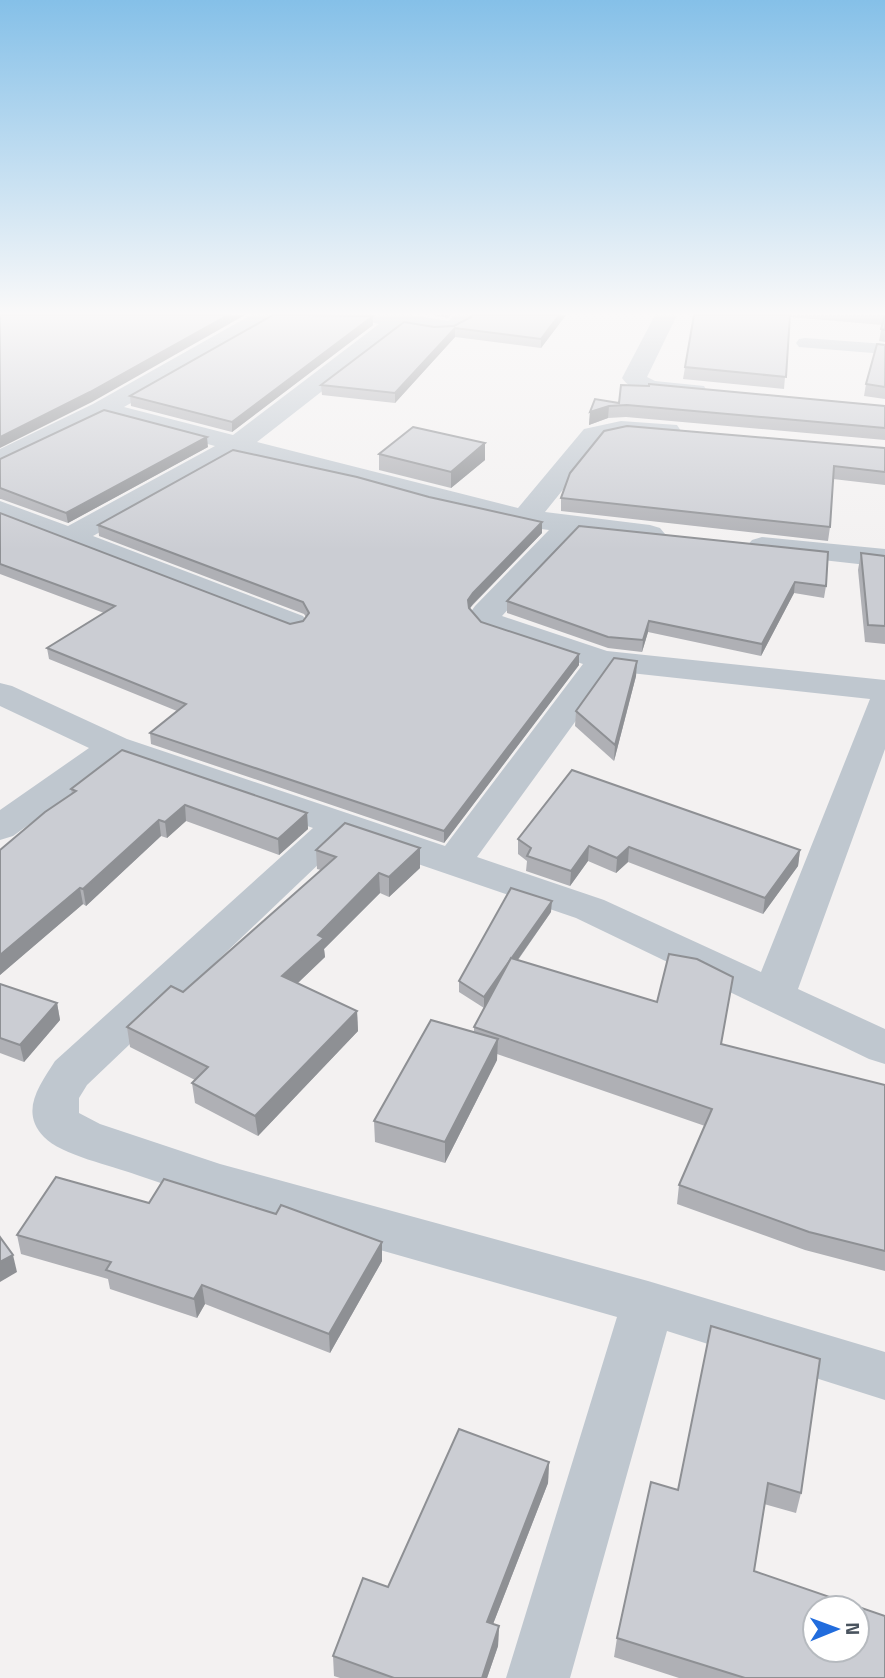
<svg xmlns="http://www.w3.org/2000/svg" width="885" height="1678" viewBox="0 0 885 1678" font-family="'Titillium Web',sans-serif">
  <style>
    .lines { fill: none; stroke-linecap: round; stroke-linejoin: round }
    .service { fill: #bfc7cf; fill-rule: evenodd }
    .minor { fill: #bfc7cf; fill-rule: evenodd }
    .wall { fill: #afb0b5 }
    .shaded-wall { fill: #8e9094 }
    .building { fill: #cbcdd3; stroke: #8e9094; stroke-width: 2; fill-rule: evenodd }
  </style>
  <rect width="100%" height="100%" fill="#f3f1f1"/>
  <g class="lines">
    <polygon class="service" points="805,338 885,344 885,354 799,347 796,343 799,339"/>
    <g class="minor">
      <path d="M251,315H279L276,320L124,407L233,435L379,324L362,320L359,315H411L449,321L454,315H477C457,344 433,332 403,328L257,442L518,508L584,429L621,421L677,425L681,431L677,437C653,443 627,433 602,441L545,512L650,525L660,528L665,534L660,540L650,543L577,533L502,616L607,651L885,680V749L798,989L885,1029V1064L869,1059L576,918L345,839L87,1085L79,1098V1113L100,1124L220,1164L648,1281L885,1352V1400L667,1331L570,1678H506L617,1317C457,1271 295,1229 137,1175C113,1166 61,1155 44,1137C19,1111 40,1085 55,1061L313,828L118,760L13,836L0,840V810L89,748L0,706V683L12,686L127,739L445,846L583,664L482,631L471,619L470,613L475,606L549,530L518,526L240,454L93,536L303,616L308,623L303,630L292,633L0,520V501L68,526L215,446L105,417L0,467V449L93,404ZM612,671L870,699L761,972L604,900L477,857Z"/>
      <path d="M655,315H677L647,377L655,381L704,386L707,391L704,396C679,402 637,400 622,378Z"/>
      <polygon points="762,537 885,549 885,567 752,552 747,546 752,540"/>
    </g>
  </g>
  <g class="wall">
    <polygon points="431,315 451,315 448,318"/>
    <polygon points="566,315 541,348 455,337 395,403 322,395 321,385 434,327 454,326 471,317"/>
    <polygon points="694,315 885,315 885,342 879,341 882,325 790,317 784,389 683,379"/>
    <polygon points="373,316 373,325 232,432 131,406 130,396"/>
    <polygon points="885,345 885,399 864,396 866,384"/>
    <polygon points="619,403 885,406 885,440 626,417 608,418 589,425 590,412"/>
    <polygon points="485,443 485,460 451,488 379,470 379,454"/>
    <polygon points="208,447 68,523 1,499 0,499 0,459"/>
    <polygon points="885,448 885,485 833,479 830,527 828,541 561,511 561,498"/>
    <polygon points="429,497 542,522 542,533 469,609 481,622 579,654 579,665 444,843 151,744 150,733 177,711 49,659 47,648 104,613 0,574 0,513 290,624 303,621 306,617 304,614 99,536 98,525"/>
    <polygon points="579,526 826,586 824,598 794,593 761,656 648,632 642,652 608,648 507,613 507,601"/>
    <polygon points="861,553 885,556 885,644 865,642 858,570"/>
    <polygon points="637,661 636,676 614,761 575,726 576,711"/>
    <polygon points="71,789 307,813 308,829 279,855 186,821 167,838 161,836 86,906 83,904 0,975 0,850 72,794"/>
    <polygon points="518,839 800,850 798,866 763,914 628,862 616,873 588,861 570,886 526,871 527,861 518,854"/>
    <polygon points="420,848 420,868 389,897 380,893 324,949 325,957 298,983 357,1011 358,1031 258,1136 195,1103 192,1083 195,1080 130,1047 127,1027 183,992 321,870 317,869 316,850"/>
    <polygon points="551,912 518,960 657,1002 733,977 721,1044 885,1085 885,1271 805,1250 677,1204 679,1185 705,1126 497,1054 497,1060 445,1163 375,1142 374,1121 474,1032 474,1027 487,1003 484,1008 459,992 459,981"/>
    <polygon points="0,984 57,1003 60,1020 24,1062 0,1053"/>
    <polygon points="149,1203 382,1261 330,1353 205,1304 197,1318 110,1289 108,1279 21,1254 17,1235"/>
    <polygon points="711,1326 801,1493 796,1513 764,1504 754,1571 885,1678 679,1678 614,1657 617,1638 678,1490"/>
    <polygon points="549,1462 548,1483 493,1624 499,1626 498,1646 487,1678 340,1678 334,1676 333,1656 388,1587"/>
  </g>
  <g class="shaded-wall">
    <polygon points="228,315 245,315 92,402 0,448 0,437"/>
    <polygon points="559,315 566,315 541,348 541,339"/>
    <polygon points="373,316 373,325 232,432 232,422"/>
    <polygon points="455,328 455,337 395,403 395,393"/>
    <polygon points="609,406 608,418 589,425 590,412"/>
    <polygon points="207,437 208,447 68,523 66,513"/>
    <polygon points="485,443 485,460 451,488 451,472"/>
    <polygon points="542,522 542,533 473,604 468,611 468,600 473,593"/>
    <polygon points="795,582 794,593 761,656 762,644"/>
    <polygon points="649,621 648,632 642,652 643,640"/>
    <polygon points="579,654 579,665 444,843 444,831"/>
    <polygon points="637,661 636,676 614,761 615,745"/>
    <polygon points="185,805 186,821 167,838 165,822"/>
    <polygon points="307,813 308,829 279,855 278,839"/>
    <polygon points="159,820 161,836 86,906 83,889"/>
    <polygon points="589,846 588,861 570,886 571,871"/>
    <polygon points="629,847 628,862 616,873 617,858"/>
    <polygon points="420,848 420,868 389,897 389,877"/>
    <polygon points="800,850 798,866 763,914 765,898"/>
    <polygon points="379,873 380,893 324,949 325,957 284,996 282,976 318,935"/>
    <polygon points="80,888 83,904 0,975 0,955"/>
    <polygon points="552,901 551,912 484,1008 484,997"/>
    <polygon points="57,1003 60,1020 24,1062 20,1045"/>
    <polygon points="357,1011 358,1031 258,1136 255,1116"/>
    <polygon points="498,1039 497,1060 445,1163 445,1142"/>
    <polygon points="382,1242 382,1261 330,1353 329,1334"/>
    <polygon points="13,1255 17,1272 0,1282 0,1262"/>
    <polygon points="202,1285 205,1304 197,1318 194,1299"/>
    <polygon points="549,1462 548,1483 486,1642 487,1622"/>
    <polygon points="499,1626 498,1646 487,1678 482,1678"/>
  </g>
  <g class="building">
    <polygon points="0,315 228,315 90,392 0,437"/>
    <polygon points="273,315 373,316 232,422 130,396"/>
    <polygon points="472,315 559,315 541,339 455,328 395,393 321,385 404,322 434,327 454,326 471,317"/>
    <polygon points="694,315 790,315 786,377 685,367"/>
    <polygon points="885,315 885,330 881,329"/>
    <polygon points="877,344 885,345 885,387 866,384"/>
    <polygon points="649,384 885,406 885,428 627,405 609,406 590,412 595,399 619,403 621,385 649,386"/>
    <polygon points="104,410 207,437 66,513 0,488 0,459"/>
    <polygon points="627,426 885,448 885,472 834,466 830,527 561,498 570,473 604,431"/>
    <polygon points="413,427 485,443 451,472 379,454"/>
    <polygon points="233,450 357,477 429,497 542,522 473,593 468,600 469,608 481,622 579,654 444,831 150,733 186,704 47,648 115,606 0,564 0,513 290,624 303,621 309,613 303,602 98,525"/>
    <polygon points="579,526 828,552 826,586 795,582 762,644 649,621 643,640 608,637 507,601"/>
    <polygon points="861,553 885,556 885,626 868,625"/>
    <polygon points="614,658 637,661 615,745 576,711"/>
    <polygon points="122,750 307,813 278,839 185,805 165,822 159,820 83,889 80,888 0,955 0,850 45,812 76,791 71,789"/>
    <polygon points="572,770 800,850 765,898 629,847 617,858 589,846 571,871 527,856 531,848 518,839"/>
    <polygon points="345,823 420,848 389,877 379,873 318,935 324,938 282,976 357,1011 255,1116 192,1083 208,1067 127,1027 171,986 183,992 336,857 316,850"/>
    <polygon points="511,888 552,901 484,997 459,981"/>
    <polygon points="669,954 697,959 733,977 721,1044 885,1085 885,1251 809,1232 679,1185 712,1109 474,1027 511,958 657,1002"/>
    <polygon points="0,984 57,1003 20,1045 0,1038"/>
    <polygon points="431,1020 498,1039 445,1142 374,1121"/>
    <polygon points="56,1177 149,1203 164,1179 276,1214 281,1205 382,1242 329,1334 202,1285 194,1299 106,1270 111,1262 17,1235"/>
    <polygon points="0,1237 13,1255 0,1262"/>
    <path d="M711,1326L820,1359L801,1493L768,1483L754,1571L885,1616V1678H745L617,1638L651,1482L678,1490ZM815,1608H857V1650H815Z"/>
    <polygon points="459,1429 549,1462 487,1622 499,1626 482,1678 394,1678 333,1656 363,1578 388,1587"/>
  </g>
  <linearGradient id="sky" x2="0" y2="1"><stop stop-color="#85c0e8"/><stop offset="0.57" stop-color="#faf9f9"/><stop offset="1" stop-color="#faf9f9" stop-opacity="0"/></linearGradient>
  <rect width="885" height="550" fill="url(#sky)"/>
  <g transform="translate(836 1629) rotate(89)"><circle r="33" fill="#ffffff" stroke="#b6babf" stroke-width="2"/>
  <path d="M0-5L12 26L0 18L-12 26Z" fill="#216cdd"/>
  <text y="-10" font-size="19" font-weight="bold" text-anchor="middle" fill="#49535e">N</text>
  </g>
</svg>
